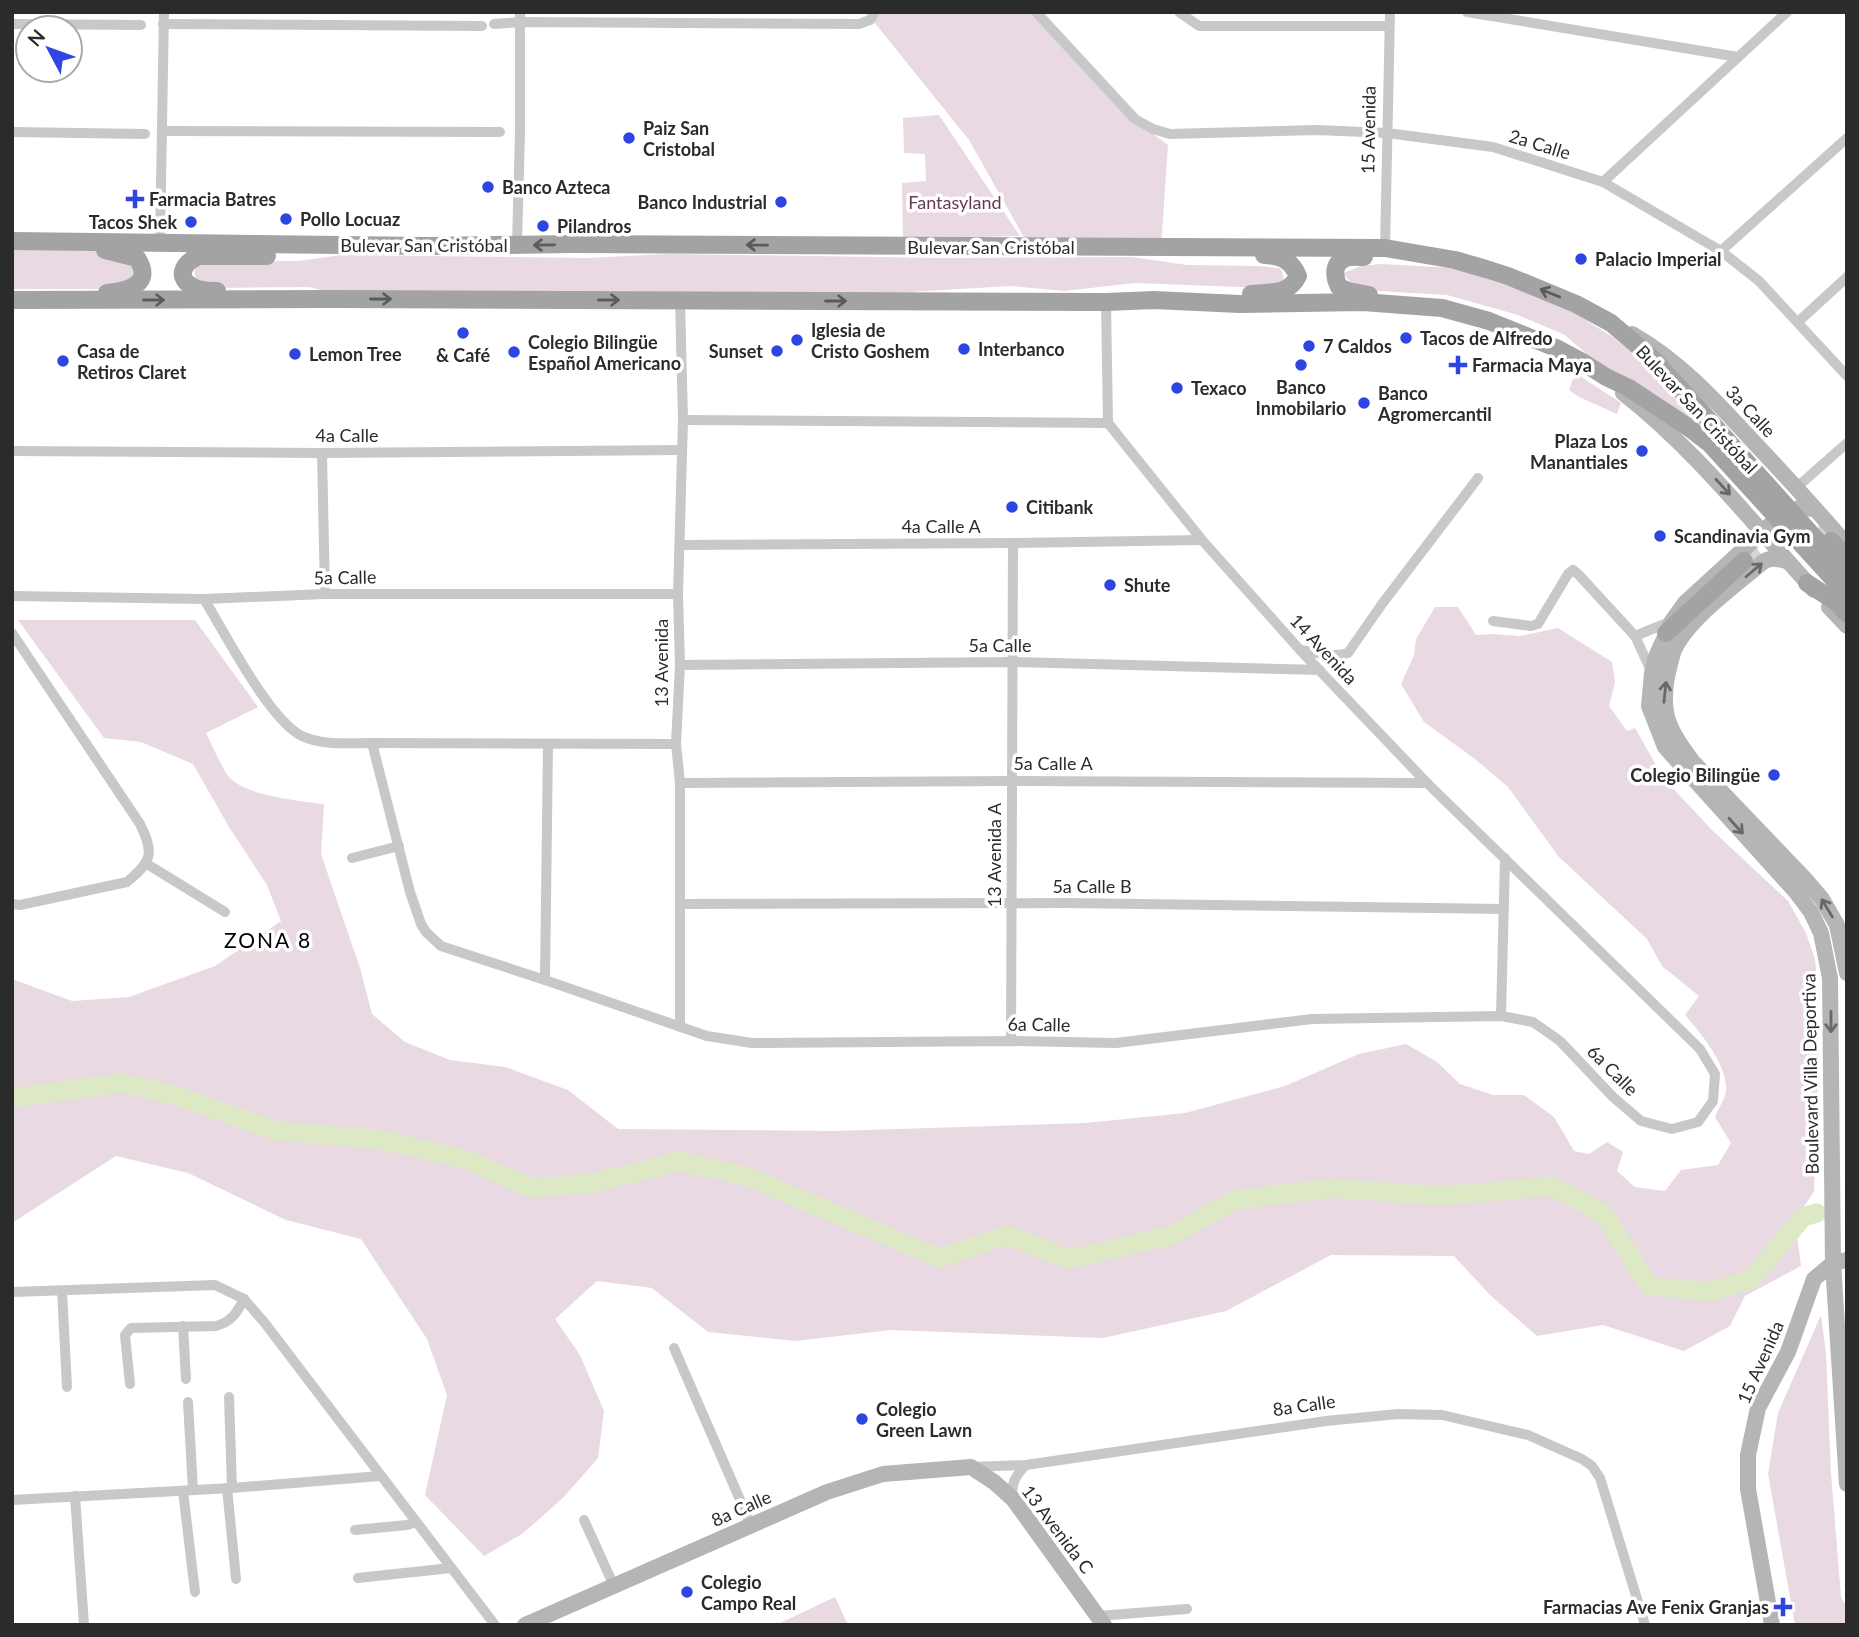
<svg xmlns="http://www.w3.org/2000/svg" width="1859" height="1637" viewBox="0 0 1859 1637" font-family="Lato,sans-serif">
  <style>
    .green { fill: #e9d9e2 }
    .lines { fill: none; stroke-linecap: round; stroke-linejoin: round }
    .river { stroke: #dde9c5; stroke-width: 19 }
    .primary-tunnel { stroke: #d5d5d5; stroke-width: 18; stroke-dasharray: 18 9; stroke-linecap: butt }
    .street { stroke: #c8c8c8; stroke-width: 10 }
    .secondary { stroke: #b5b5b5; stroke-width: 16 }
    .primary { stroke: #a3a3a3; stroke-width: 18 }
    .primary-bridge { stroke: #a3a3a3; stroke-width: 18 }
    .oneway { stroke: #5b5b5b }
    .oneway2 { stroke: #696969 }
    .poi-dot { fill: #2f45e1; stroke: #fff; stroke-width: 2.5 }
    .labels { text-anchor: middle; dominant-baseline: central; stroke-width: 7; stroke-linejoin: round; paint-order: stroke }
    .poi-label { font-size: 18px; font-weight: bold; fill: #2b2b2b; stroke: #fff; text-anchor: start }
    .street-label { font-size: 18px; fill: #2b2b2b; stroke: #fff }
    .park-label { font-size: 18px; fill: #663a51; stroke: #fff }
    .quarter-label { font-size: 21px; letter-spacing: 2px; fill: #000; stroke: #fff }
  </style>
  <rect width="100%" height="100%" fill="#fff"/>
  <g class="green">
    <polygon points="866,12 1038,12 1133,119 1168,145 1161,247 1030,248 969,140"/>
    <polygon points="939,115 1020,236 903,239 902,183 926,181 925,154 904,153 903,118"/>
    <polygon points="12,249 54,249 129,253 144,279 106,289 12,289"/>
    <polygon points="667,254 946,258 1132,257 1187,265 1258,266 1279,268 1282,271 1284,281 1267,288 1135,283 1064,291 1011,286 807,298 342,295 309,287 211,288 196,279 194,271 199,264 209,261 298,261 342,255 588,258"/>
    <polygon points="1381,264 1454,268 1494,280 1570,310 1611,336 1633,353 1664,381 1702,423 1699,426 1608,373 1565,335 1518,315 1447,295 1362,290 1353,286 1343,273 1361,266"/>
    <polygon points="1580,376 1621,403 1617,414 1579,397 1569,390 1573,379"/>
    <path d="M1435,607H1458L1476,635L1493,634L1520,636L1558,628L1612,662L1615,682L1609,706L1627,731L1635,728L1664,779L1713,831L1788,901L1806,933L1815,959L1818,992V1074L1814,1191L1795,1221L1801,1266L1745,1296L1730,1326L1684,1351L1603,1325L1537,1336L1489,1294L1454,1256L1331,1255L1226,1311L1103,1338L891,1330L795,1341L708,1332L652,1288L597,1281L555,1319L580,1355L604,1411L598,1458L563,1498L522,1534L484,1556L425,1495L447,1395L427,1339L361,1239L286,1220L188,1173L116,1156L12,1223V979L72,1001L129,997L215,966L281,921L267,885L229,827L193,764L141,742L104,738L18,620H195L258,707L206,733C211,743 223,770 229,777C246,796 300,801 324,804L321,854L361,971L372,1014L405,1042L450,1060L505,1067L568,1090L618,1129L834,1131L1085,1123L1185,1113L1285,1086L1359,1054L1406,1044L1437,1062L1460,1084L1493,1095H1524L1554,1117L1574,1151L1589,1154L1607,1142L1623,1152L1617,1171L1635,1187L1665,1191L1681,1170L1718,1165L1731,1143L1715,1117C1718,1109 1725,1099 1726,1091C1728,1065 1701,1034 1685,1015L1699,996L1662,966L1647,939L1558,856L1508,787L1475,759L1424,722L1401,684L1414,655L1416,639Z"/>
    <polygon points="1821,1315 1826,1354 1831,1473 1841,1597 1847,1608 1847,1625 1795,1625 1768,1474 1778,1413"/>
    <polygon points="835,1597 848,1625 776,1625"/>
  </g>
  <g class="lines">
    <polyline class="river" points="12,1098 121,1083 174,1095 277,1131 376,1139 465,1159 532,1188 593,1183 680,1161 748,1177 939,1258 1007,1235 1068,1259 1170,1236 1235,1200 1332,1188 1441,1196 1553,1186 1604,1214 1649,1286 1708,1292 1751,1280 1803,1217 1817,1213"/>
    <path class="primary-tunnel" d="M1744,561C1759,548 1802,523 1822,533C1825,535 1829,539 1831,541"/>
    <g class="street">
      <polyline points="1036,12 1135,119 1153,129 1170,134 1317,130 1387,133 1493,147 1603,182 1721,251 1759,281 1847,376"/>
      <polyline points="1179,12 1199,26 1389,26"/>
      <polyline points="1467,12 1738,57"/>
      <polyline points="12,24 141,25"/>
      <polyline points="163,24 482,26"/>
      <polyline points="494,24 520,22 859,24 870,20 875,12"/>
      <polyline points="162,131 500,132"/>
      <polyline points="12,132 145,134"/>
      <polyline points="1603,182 1787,12"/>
      <polyline points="160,242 164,12"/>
      <polyline points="517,245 520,131 520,12"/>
      <polyline points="1385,248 1390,12"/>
      <polyline points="1721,251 1847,138"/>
      <polyline points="1798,322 1847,277"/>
      <polyline points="683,420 1108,423"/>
      <polyline points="12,451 322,453 682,450"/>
      <polyline points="322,453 325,594"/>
      <polyline points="1796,488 1847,443"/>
      <polyline points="680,545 1013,543 1202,540"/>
      <polyline points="12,596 204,599 325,594 678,594"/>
      <path d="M204,599C225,633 269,720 302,736C323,746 350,743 372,743L676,744"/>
      <polyline points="1493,621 1531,626 1538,624 1568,574 1573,570 1578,574 1635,636 1652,673"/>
      <path d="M12,633L140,824C155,854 151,862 127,882L20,905L12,904"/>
      <polyline points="1635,636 1672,621"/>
      <path d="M1300,650C1315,652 1333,658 1348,653L1382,604L1478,478"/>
      <polyline points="680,665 1013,662 1320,670"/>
      <polyline points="372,743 410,892 421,924 426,932 441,946 545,980 707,1036 752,1043 1011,1041 1116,1043 1312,1019 1501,1016 1533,1022 1560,1041 1613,1097 1641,1121 1672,1129 1698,1122 1713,1101 1715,1074 1700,1049 1427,783 1300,650 1202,540 1108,423 1106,302"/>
      <polyline points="680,783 1012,781 1427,783"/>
      <polyline points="352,858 399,846"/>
      <polyline points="147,864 225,912"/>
      <polyline points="680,904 1065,903 1504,909"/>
      <polyline points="545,980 548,744"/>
      <polyline points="1501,1016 1505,858"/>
      <polyline points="680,1027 680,783 676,744 680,665 678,594 683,420 680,300"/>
      <polyline points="1011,1041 1013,543"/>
      <polyline points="62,1291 67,1387"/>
      <polyline points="12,1292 215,1285 244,1299 264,1322 495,1625"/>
      <polyline points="183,1326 186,1379"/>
      <polyline points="674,1348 751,1525"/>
      <path d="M130,1384L125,1335L131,1328L216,1326C232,1322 237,1312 244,1299"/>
      <polyline points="229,1397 232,1488"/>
      <polyline points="188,1402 193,1490"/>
      <polyline points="971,1467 1026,1465 1326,1421 1398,1414 1442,1415 1528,1435 1582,1459 1592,1466 1600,1478 1645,1625"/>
      <polyline points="227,1488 236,1579"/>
      <polyline points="183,1491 195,1592"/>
      <polyline points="75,1496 84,1625"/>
      <path d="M1013,1499C1010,1484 1016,1475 1026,1465"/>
      <polyline points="12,1500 232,1488 380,1476"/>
      <polyline points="584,1520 614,1586"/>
      <polyline points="355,1530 407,1525 416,1522"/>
      <polyline points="358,1578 451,1568"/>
      <polyline points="1098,1616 1187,1609"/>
    </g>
    <g class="secondary">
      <path d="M1632,334C1679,361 1712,397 1749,437C1782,472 1815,508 1847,545"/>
      <path d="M1623,393C1697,451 1751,522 1814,590"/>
      <polyline points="1815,509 1799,508 1781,515 1685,603 1672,621 1655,659 1652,673 1649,706 1665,747 1796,892 1811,912 1821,933 1830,978 1833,1263 1847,1484"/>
      <path d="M1787,561C1778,559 1771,557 1763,562C1736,585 1689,618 1674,650C1671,659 1669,668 1667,677C1660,715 1670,732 1693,762L1805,879L1822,899L1837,925L1847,973"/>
      <polyline points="1829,607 1847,626"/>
      <polyline points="525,1625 827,1492 883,1474 971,1467 994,1482 1013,1499 1104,1625"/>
      <polyline points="1772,1625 1748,1489 1748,1455 1758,1408 1788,1352 1814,1279 1833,1263 1847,1260"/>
    </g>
    <g class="primary">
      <polyline points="12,241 429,246 572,244 1385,248 1455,260 1486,269 1508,276 1576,304 1611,323 1652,358 1699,409"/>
      <path d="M105,250L137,258C154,284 128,291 107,293"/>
      <path d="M1364,257C1360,257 1351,256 1346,258C1332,263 1334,277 1339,287L1348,291L1369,295"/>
      <path d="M217,291C209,291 202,291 195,288C174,278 183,263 199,256H267"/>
      <path d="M1251,294C1271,292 1289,295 1298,276C1291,260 1282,256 1264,255"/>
      <polyline points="12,300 333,299 1106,302 1154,300 1239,304 1363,302 1442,308 1489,321 1556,348 1584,363 1606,377 1629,388 1688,427"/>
      <polyline points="1831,541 1847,558"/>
      <polyline points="1807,583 1836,602 1847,614"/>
      <polyline points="1666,633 1744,561"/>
    </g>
    <g class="primary-bridge">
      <polyline points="1699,409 1847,574"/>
      <polyline points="1688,427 1710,444 1847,594"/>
    </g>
  </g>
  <defs><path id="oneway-shaft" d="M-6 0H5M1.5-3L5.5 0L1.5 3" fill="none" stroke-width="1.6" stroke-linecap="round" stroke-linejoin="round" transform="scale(1.75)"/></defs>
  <g class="oneway">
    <use href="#oneway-shaft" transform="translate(544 245) rotate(179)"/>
    <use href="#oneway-shaft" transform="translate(757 245) rotate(-179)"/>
    <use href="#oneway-shaft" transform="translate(1550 293) rotate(-158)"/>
    <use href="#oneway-shaft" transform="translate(381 299)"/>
    <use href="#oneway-shaft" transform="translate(154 300)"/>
    <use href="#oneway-shaft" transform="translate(609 300)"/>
    <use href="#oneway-shaft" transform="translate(836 301)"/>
  </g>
  <g class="oneway2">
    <use href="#oneway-shaft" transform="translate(1723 487) rotate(47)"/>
    <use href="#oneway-shaft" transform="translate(1754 570) rotate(-40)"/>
    <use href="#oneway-shaft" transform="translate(1665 692) rotate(-84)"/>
    <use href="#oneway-shaft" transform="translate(1736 826) rotate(48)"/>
    <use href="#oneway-shaft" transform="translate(1827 908) rotate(-121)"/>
    <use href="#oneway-shaft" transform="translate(1831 1022) rotate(90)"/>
  </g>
  <g class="poi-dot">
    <circle cx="629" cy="138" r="7"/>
    <circle cx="488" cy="187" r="7"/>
    <path d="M131.5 188.5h7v7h7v7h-7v7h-7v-7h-7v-7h7z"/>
    <circle cx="781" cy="202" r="7"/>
    <circle cx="286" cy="219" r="7"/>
    <circle cx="191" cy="222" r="7"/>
    <circle cx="543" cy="226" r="7"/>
    <circle cx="1581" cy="259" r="7"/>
    <circle cx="463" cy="333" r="7"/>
    <circle cx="1406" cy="338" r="7"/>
    <circle cx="797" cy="340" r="7"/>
    <circle cx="1309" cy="346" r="7"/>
    <circle cx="964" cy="349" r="7"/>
    <circle cx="777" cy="351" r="7"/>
    <circle cx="514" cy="352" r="7"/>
    <circle cx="295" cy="354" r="7"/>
    <circle cx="63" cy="361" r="7"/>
    <circle cx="1301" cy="365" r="7"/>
    <path d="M1454.5 354.5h7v7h7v7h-7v7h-7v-7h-7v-7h7z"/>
    <circle cx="1177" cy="388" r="7"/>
    <circle cx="1364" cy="403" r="7"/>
    <circle cx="1642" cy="451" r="7"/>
    <circle cx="1012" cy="507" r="7"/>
    <circle cx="1660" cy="536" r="7"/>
    <circle cx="1110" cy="585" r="7"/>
    <circle cx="1774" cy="775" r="7"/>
    <circle cx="862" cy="1419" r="7"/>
    <circle cx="687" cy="1592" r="7"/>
    <path d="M1779.5 1596.5h7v7h7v7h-7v7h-7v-7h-7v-7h7z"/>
  </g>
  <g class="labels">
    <g class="poi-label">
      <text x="643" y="128">Paiz San<tspan x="643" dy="21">Cristobal</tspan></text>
      <text x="502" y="187">Banco Azteca</text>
      <text x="149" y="199">Farmacia Batres</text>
      <text x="767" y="202" text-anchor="end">Banco Industrial</text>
      <text x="300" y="219">Pollo Locuaz</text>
      <text x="177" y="222" text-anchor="end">Tacos Shek</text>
      <text x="557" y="226">Pilandros</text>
      <text x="1595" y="259">Palacio Imperial</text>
      <text x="811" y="330">Iglesia de<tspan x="811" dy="21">Cristo Goshem</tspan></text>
      <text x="1420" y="338">Tacos de Alfredo</text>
      <text x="528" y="342">Colegio Bilingüe<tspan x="528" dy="21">Español Americano</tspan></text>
      <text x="1323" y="346">7 Caldos</text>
      <text x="978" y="349">Interbanco</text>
      <text x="77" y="351">Casa de<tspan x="77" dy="21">Retiros Claret</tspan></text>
      <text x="763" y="351" text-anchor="end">Sunset</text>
      <text x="309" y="354">Lemon Tree</text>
      <text x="463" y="355" text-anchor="middle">&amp; Café</text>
      <text x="1472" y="365">Farmacia Maya</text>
      <text x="1301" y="387" text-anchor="middle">Banco<tspan x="1301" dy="21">Inmobilario</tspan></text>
      <text x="1191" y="388">Texaco</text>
      <text x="1378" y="393">Banco<tspan x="1378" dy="21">Agromercantil</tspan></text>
      <text x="1628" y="441" text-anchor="end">Plaza Los<tspan x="1628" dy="21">Manantiales</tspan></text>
      <text x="1026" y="507">Citibank</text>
      <text x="1674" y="536">Scandinavia Gym</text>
      <text x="1124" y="585">Shute</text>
      <text x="1760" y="775" text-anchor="end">Colegio Bilingüe</text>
      <text x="876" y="1409">Colegio<tspan x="876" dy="21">Green Lawn</tspan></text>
      <text x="701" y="1582">Colegio<tspan x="701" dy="21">Campo Real</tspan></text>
      <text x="1769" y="1607" text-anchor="end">Farmacias Ave Fenix Granjas</text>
    </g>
    <g class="street-label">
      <text transform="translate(1368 130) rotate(-89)">15 Avenida</text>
      <text transform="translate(1540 144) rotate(17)">2a Calle</text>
      <text x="424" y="245">Bulevar San Cristóbal</text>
      <text x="991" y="247">Bulevar San Cristóbal</text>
      <text transform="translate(1697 409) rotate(47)">Bulevar San Cristóbal</text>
      <text transform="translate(1751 411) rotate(47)">3a Calle</text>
      <text x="347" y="435">4a Calle</text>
      <text x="941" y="526">4a Calle A</text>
      <text transform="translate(345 577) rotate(-1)">5a Calle</text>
      <text x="1000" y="645">5a Calle</text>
      <text transform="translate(1324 649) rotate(47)">14 Avenida</text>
      <text transform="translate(661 663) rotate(-90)">13 Avenida</text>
      <text x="1053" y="763">5a Calle A</text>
      <text transform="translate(994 855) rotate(-90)">13 Avenida A</text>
      <text x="1092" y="886">5a Calle B</text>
      <text transform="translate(1039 1024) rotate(1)">6a Calle</text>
      <text transform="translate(1613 1070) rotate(45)">6a Calle</text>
      <text transform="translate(1810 1074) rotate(-91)">Boulevard Villa Deportiva</text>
      <text transform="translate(1760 1362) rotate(-66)">15 Avenida</text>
      <text transform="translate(1304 1405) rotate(-8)">8a Calle</text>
      <text transform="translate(741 1508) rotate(-24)">8a Calle</text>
      <text transform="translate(1058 1529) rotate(53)">13 Avenida C</text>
    </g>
    <g class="park-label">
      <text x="955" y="202">Fantasyland</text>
    </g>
    <g class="quarter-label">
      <text x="268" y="939">ZONA 8</text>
    </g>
  </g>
  <rect width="1859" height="1637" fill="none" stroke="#2b2b2b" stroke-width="28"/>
  <g transform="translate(49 49) rotate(311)"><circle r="33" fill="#ffffff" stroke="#aaaaaa" stroke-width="2"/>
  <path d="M0-5L12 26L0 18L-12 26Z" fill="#2f45e1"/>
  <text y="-10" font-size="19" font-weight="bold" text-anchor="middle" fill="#2b2b2b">N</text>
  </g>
</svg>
